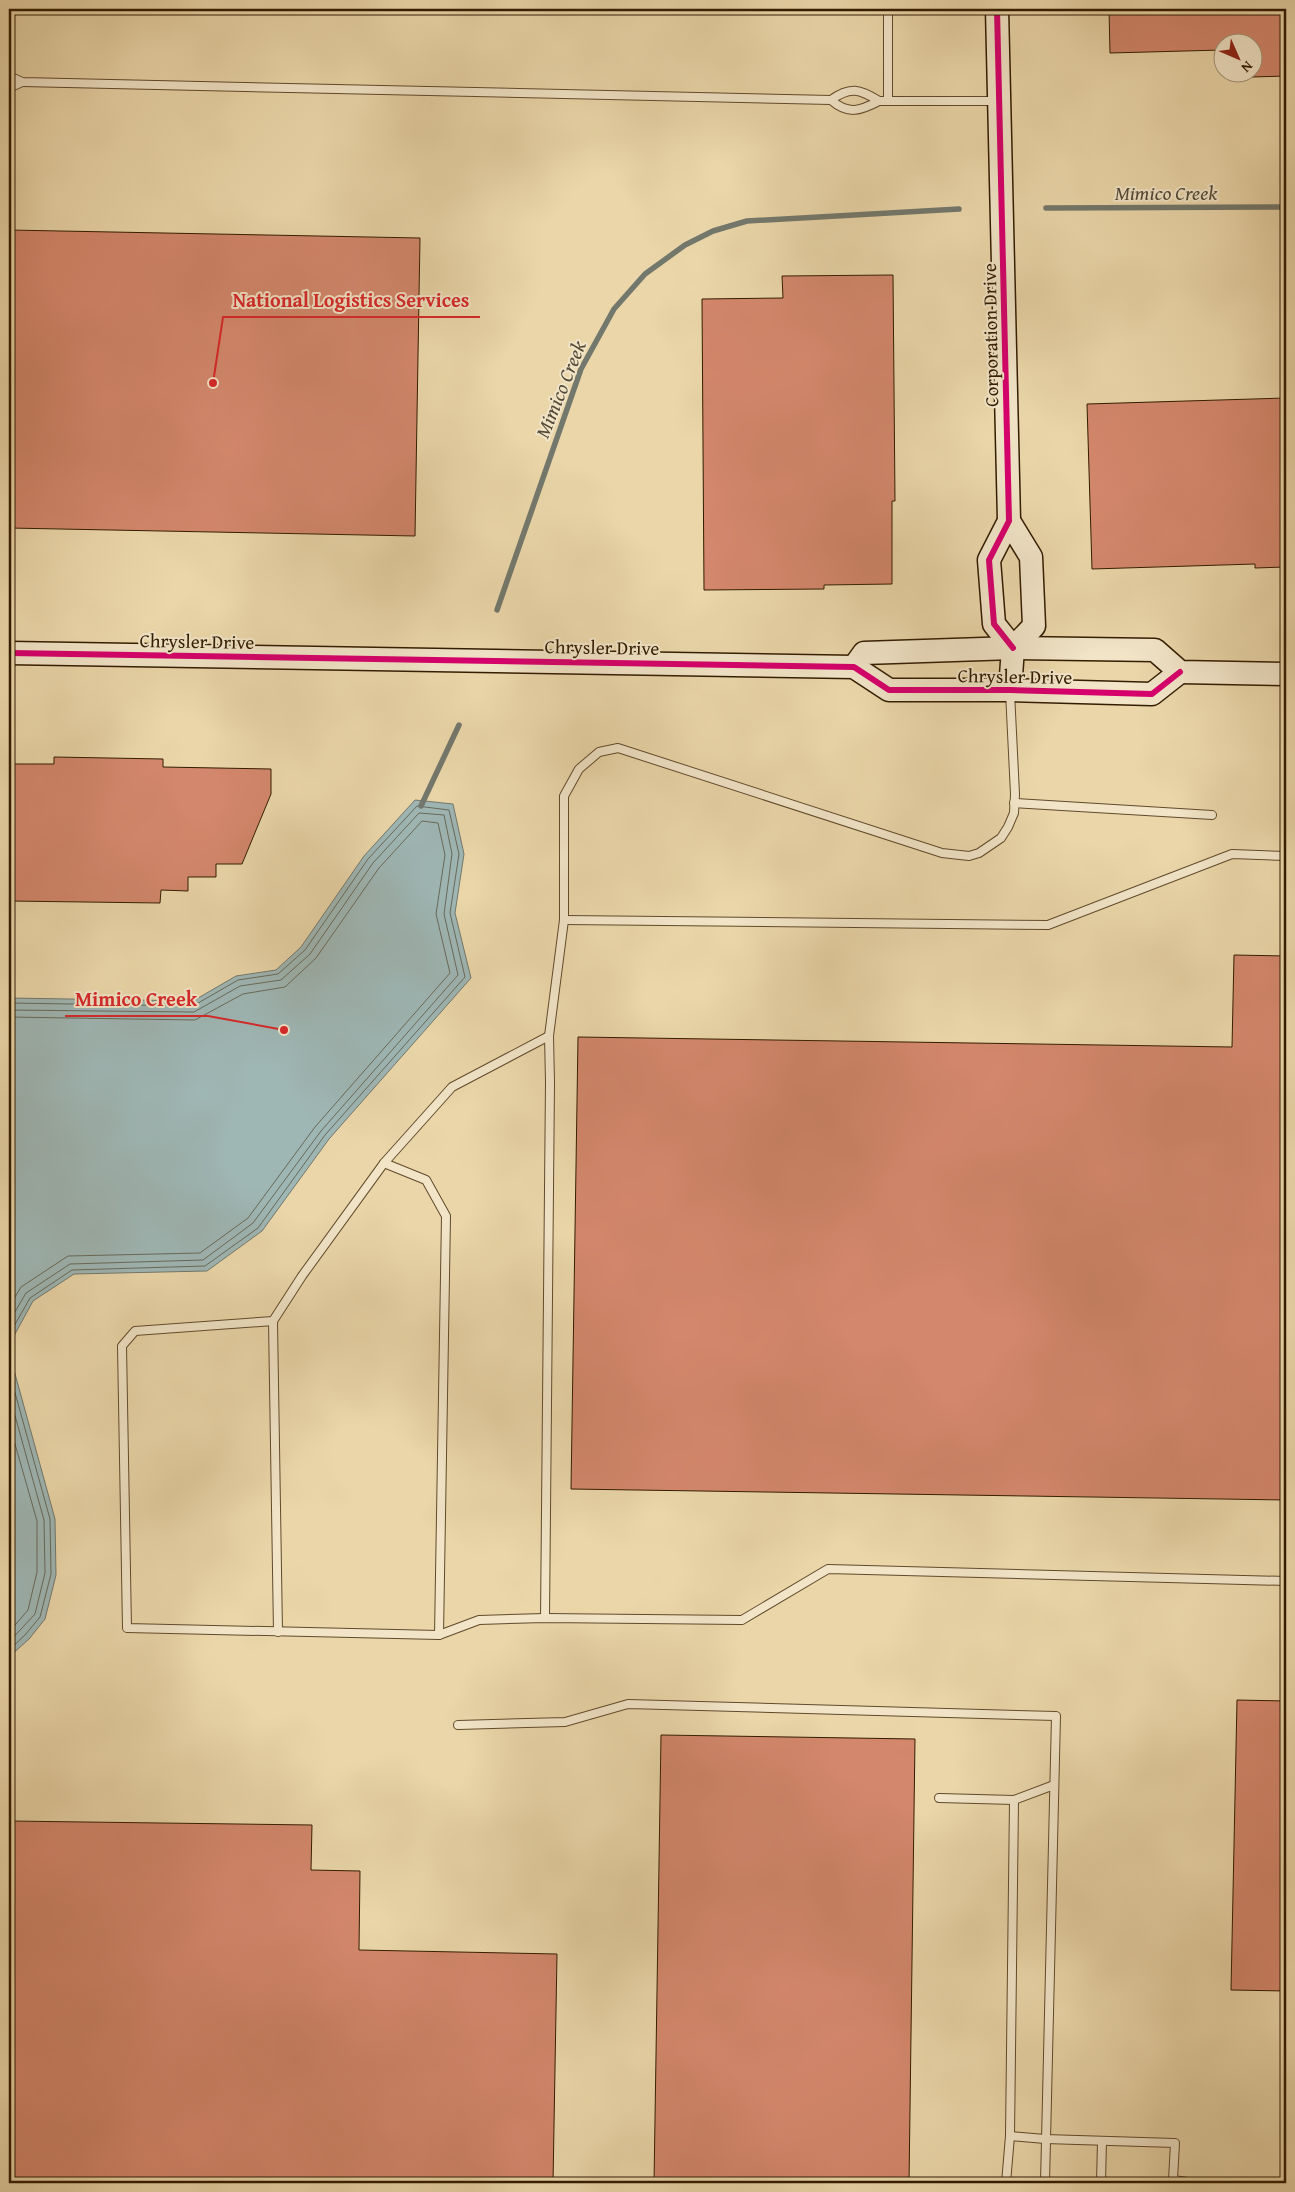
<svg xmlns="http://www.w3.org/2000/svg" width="1295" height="2192" viewBox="0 0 1295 2192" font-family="'Gentium Book Plus',serif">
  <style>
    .water { fill: #9eb6b4; stroke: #73786c }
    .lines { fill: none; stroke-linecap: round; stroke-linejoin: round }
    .shore { stroke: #68695a; stroke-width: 1 }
    .stream { stroke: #73786c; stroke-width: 5.5 }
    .building { fill: #d3876c; stroke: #331c01 }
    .lane-casing { stroke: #614a2b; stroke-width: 10 }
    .secondary-casing { stroke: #331c01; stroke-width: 25 }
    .lane { stroke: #f1e4c7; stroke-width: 8 }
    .secondary { stroke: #f1e4c7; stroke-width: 22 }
    .cycleway-casing { stroke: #f1e4c7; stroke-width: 9 }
    .cycleway { stroke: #d6006c; stroke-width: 6 }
    .labels { text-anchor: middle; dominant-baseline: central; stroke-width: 4; stroke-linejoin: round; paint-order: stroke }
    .street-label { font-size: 19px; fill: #331c01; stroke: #f1e4c7 }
    .water-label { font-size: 20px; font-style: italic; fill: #534a37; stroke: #f1e4c7 }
    .leader { fill: none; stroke: #d62828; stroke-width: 2 }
    .callout-dot { fill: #d62828; stroke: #f1e4c7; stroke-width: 2 }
    .callout-label { font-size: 20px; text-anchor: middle; font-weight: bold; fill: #d62828; stroke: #f1e4c7; stroke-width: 4; stroke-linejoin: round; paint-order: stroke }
  </style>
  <rect width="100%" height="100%" fill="#ead6a9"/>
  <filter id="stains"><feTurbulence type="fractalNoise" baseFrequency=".004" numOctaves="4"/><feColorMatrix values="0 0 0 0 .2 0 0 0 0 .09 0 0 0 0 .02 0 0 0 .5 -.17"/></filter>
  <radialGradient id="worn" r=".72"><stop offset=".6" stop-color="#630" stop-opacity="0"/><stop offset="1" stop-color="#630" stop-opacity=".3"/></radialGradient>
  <g class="water">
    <polygon points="415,800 453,804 464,854 455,913 471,978 329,1139 262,1231 207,1271 74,1274 33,1301 9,1345 9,998 193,1001 236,976 276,970 301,947 364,856"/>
    <polygon points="9,1352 55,1519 56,1575 45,1619 29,1639 9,1657"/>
  </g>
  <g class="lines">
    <g class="shore">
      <polyline points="9,1003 193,1006 238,980 278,974 305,950 368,859 417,806 449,810 459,854 450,913 465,977 325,1135 258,1228 205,1266 72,1270 30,1298 9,1335"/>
      <polyline points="9,1010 194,1012 240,986 281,980 310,954 373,863 419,813 444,815 452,854 444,914 458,975 321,1131 253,1223 203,1260 70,1264 26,1293 9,1322"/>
      <polyline points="9,1017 195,1020 243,994 285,987 316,958 379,868 422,821 438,823 445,855 436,914 450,973 315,1127 248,1218 200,1253 68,1256 21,1287 9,1307"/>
      <polyline points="9,1371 50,1519 51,1574 40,1617 25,1635 9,1650"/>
      <polyline points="9,1394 44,1520 45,1573 35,1614 9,1642"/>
      <polyline points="9,1423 37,1521 37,1572 28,1610 9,1632"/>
    </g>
    <g class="stream">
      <polyline points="1046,208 1286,207"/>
      <polyline points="497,610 581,369 614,309 645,274 685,245 713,231 747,221 959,209"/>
      <polyline points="421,806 459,725"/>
    </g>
  </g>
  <g class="building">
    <polygon points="1109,9 1286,9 1286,76 1252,77 1252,42 1222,42 1222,50 1110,53"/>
    <polygon points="9,230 420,238 415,536 9,528"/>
    <polygon points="893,275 895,501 892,501 892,584 824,585 824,589 704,590 702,299 783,298 782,276"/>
    <polygon points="1286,398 1286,567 1255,568 1255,564 1092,569 1087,404"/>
    <polygon points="54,757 163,759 163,767 271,769 271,794 242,864 216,864 216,877 188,877 188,891 161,890 160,903 9,901 9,764 54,764"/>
    <polygon points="1234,955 1286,956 1286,1500 571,1489 578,1037 1232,1047"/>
    <polygon points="1237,1700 1286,1701 1286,1991 1231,1990"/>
    <polygon points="661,1735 915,1739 909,2183 654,2183"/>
    <polygon points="9,1821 312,1825 311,1870 360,1871 359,1950 557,1954 553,2183 9,2183"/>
  </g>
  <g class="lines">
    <defs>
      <g id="lane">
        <polyline points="888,14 888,100"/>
        <path d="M9,76L22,82L831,100C850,86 860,89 879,101C860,111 848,115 831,100"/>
        <polyline points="9,88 22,82"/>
        <polyline points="879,101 997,101"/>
        <polyline points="1014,803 1212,815"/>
        <polyline points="564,920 1048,925 1232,854 1286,856"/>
        <polyline points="549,1036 452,1087 384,1163 302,1276 273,1321 135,1331 122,1346 127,1628 439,1635 479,1620 545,1618 742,1620 828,1569 1286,1581"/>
        <polyline points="384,1163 426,1180 446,1216 439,1635"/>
        <polyline points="273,1321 278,1632"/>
        <polyline points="545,1618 550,1082 549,1036 564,920 564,796 579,769 599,752 618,748 942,853 969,856 979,853 1001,838 1008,827 1014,813 1015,794 1010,692"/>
        <polyline points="458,1725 565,1722 628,1704 1056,1716 1045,2183"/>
        <polyline points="939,1798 1014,1800"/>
        <polyline points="1010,2136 1045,2139 1175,2143 1173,2180 1195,2183"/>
        <polyline points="1006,2183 1010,2136 1014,1800 1054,1785"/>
        <polyline points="1101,2183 1102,2141"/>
      </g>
      <g id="secondary">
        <polyline points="997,9 1009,521 989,560 994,624 1013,648"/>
        <polyline points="1009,521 1031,557 1034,626 1013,648 1010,690"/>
        <polyline points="9,653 854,667 889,690 1010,690 1152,694 1180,672"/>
        <polyline points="854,667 864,653 1013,648 1155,650 1180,672 1286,674"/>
      </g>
    </defs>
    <use href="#lane" class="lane-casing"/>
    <use href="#secondary" class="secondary-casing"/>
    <use href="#lane" class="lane"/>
    <use href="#secondary" class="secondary"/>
    <defs>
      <g id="cycleway">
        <polyline points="997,9 1009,521 989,560 994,624 1013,648"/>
        <polyline points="9,653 854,667 889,690 1010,690 1152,694 1180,672"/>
      </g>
    </defs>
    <use href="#cycleway" class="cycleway-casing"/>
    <use href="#cycleway" class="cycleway"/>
  </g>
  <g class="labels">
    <g class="street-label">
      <text transform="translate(990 335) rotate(-91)">Corporation Drive</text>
      <text transform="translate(197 641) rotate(1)">Chrysler Drive</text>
      <text transform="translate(602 647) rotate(1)">Chrysler Drive</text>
      <text transform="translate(1015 676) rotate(1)">Chrysler Drive</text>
    </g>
    <g class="water-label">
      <text x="1166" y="192">Mimico Creek</text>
      <text transform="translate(560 389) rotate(-68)">Mimico Creek</text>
    </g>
  </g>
  <path class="leader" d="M213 383L223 317H480M284 1030L208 1016H65"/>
  <g class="callout-dot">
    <circle cx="213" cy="383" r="5"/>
    <circle cx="284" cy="1030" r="5"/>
  </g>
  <g class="callout-label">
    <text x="351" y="307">National Logistics Services</text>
    <text x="136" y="1006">Mimico Creek</text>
  </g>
  <rect width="1295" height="2192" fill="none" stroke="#ead6a9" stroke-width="30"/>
  <rect x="10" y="10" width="1275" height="2172" fill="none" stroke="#331c01" stroke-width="2.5"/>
  <rect x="15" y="15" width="1265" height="2162" fill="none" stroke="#331c01"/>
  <g transform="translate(1238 58) rotate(135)"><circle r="24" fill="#f1e4c7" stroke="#a59478"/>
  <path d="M0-4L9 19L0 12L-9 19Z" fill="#8f2418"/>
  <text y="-8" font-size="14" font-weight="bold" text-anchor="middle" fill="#331c01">N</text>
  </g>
  <rect width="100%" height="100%" filter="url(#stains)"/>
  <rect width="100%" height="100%" fill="url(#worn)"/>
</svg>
